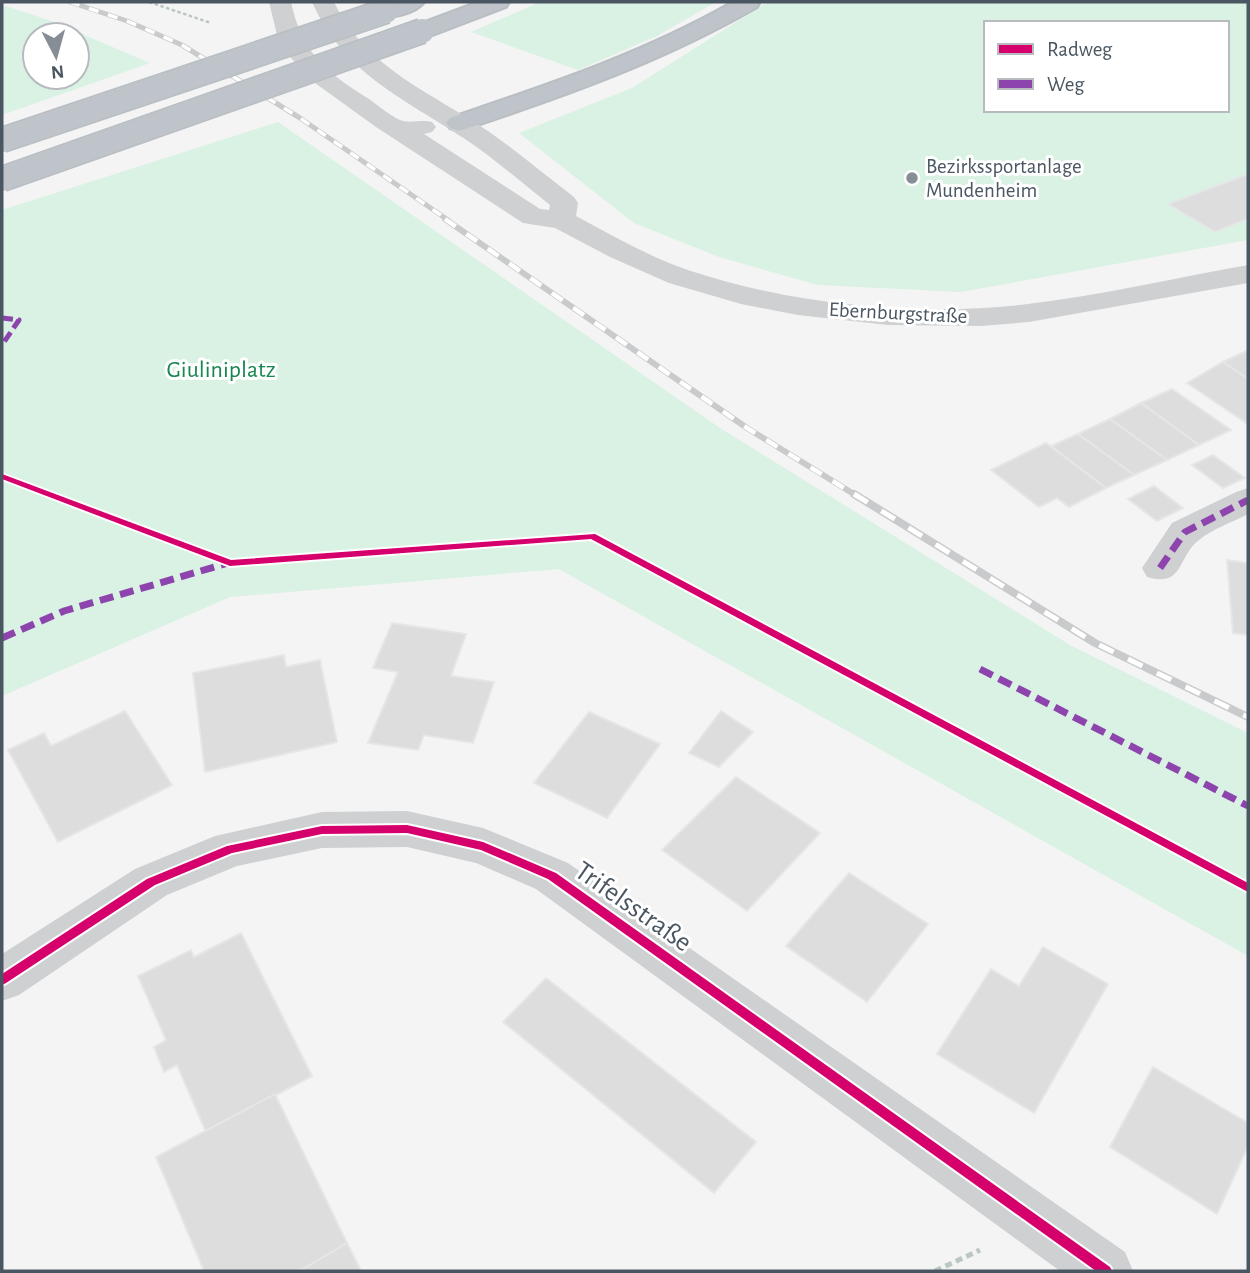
<svg xmlns="http://www.w3.org/2000/svg" width="1250" height="1273" viewBox="0 0 1250 1273" font-family="'Alegreya Sans',sans-serif">
  <style>
    .green { fill: #d9f2e3; fill-rule: evenodd }
    .building { fill: #ddddde; stroke: #e5e6e7; stroke-width: 2 }
    .lines { fill: none; stroke-linecap: round; stroke-linejoin: round }
    .highway-casing { stroke: #b9bec3; stroke-width: 4 }
    .path-far1 { stroke: #bcc7c4; stroke-width: 2.5; stroke-dasharray: 3.5 2.5; stroke-linecap: butt }
    .path { stroke: #bcc7c4; stroke-width: 5; stroke-dasharray: 7 4.5; stroke-linecap: butt }
    .minor { fill: #ced0d2; fill-rule: evenodd }
    .highway { fill: #bec4c9; fill-rule: evenodd }
    .rail-far2-casing { stroke: #c9cacc; stroke-width: 5 }
    .rail-far1-casing { stroke: #c9cacc; stroke-width: 6 }
    .rail-casing { stroke: #c9cacc; stroke-width: 8 }
    .rail-far2 { stroke: #fff; stroke-width: 3.5; stroke-dasharray: 10; stroke-linecap: butt }
    .rail-far1 { stroke: #fff; stroke-width: 4.5; stroke-dasharray: 13; stroke-linecap: butt }
    .rail { stroke: #fff; stroke-width: 5; stroke-dasharray: 16; stroke-linecap: butt }
    .highway-bridge-casing { stroke: #b9bec3; stroke-width: 27; stroke-linecap: butt }
    .highway-bridge { stroke: #bec4c9; stroke-width: 24 }
    .quiet-far1 { stroke: #8e44ad; stroke-width: 5; stroke-dasharray: 11 5; stroke-linecap: butt }
    .quiet { stroke: #8e44ad; stroke-width: 7; stroke-dasharray: 14 7; stroke-linecap: butt }
    .cycleway-casing { stroke: #fff; stroke-width: 4 }
    .cycleway { fill: #d6006c; fill-rule: evenodd }
    .poi-dot { fill: #868d94; stroke: #fff; stroke-width: 2.5 }
    .labels { text-anchor: middle; dominant-baseline: central; stroke-width: 6; stroke-linejoin: round; paint-order: stroke }
    .far-poi-label { font-size: 21px; fill: #4a5661; stroke: #fff; text-anchor: start }
    .far-street-label { font-size: 21px; fill: #4a5661; stroke: #fff }
    .park-label { font-size: 24px; fill: #17864f; stroke: #fff }
    .near-street-label { font-size: 28px; fill: #4a5661; stroke: #fff }
  </style>
  <rect width="100%" height="100%" fill="#f4f4f4"/>
  <g class="green">
    <polygon points="540,2 716,2 657,36 578,70 471,32"/>
    <path d="M768,2H1248V240L961,292L818,285L719,257L634,223L519,133L632,88ZM986,23H1227V110H986Z"/>
    <path d="M2,5L49,20L150,63L2,115ZM35,35H77V77H35Z"/>
    <polygon points="278,122 720,428 1070,645 1248,733 1248,956 559,569 230,597 2,696 2,210"/>
  </g>
  <g class="building">
    <polygon points="1248,174 1248,219 1215,232 1168,204"/>
    <polygon points="1248,350 1248,379 1223,362"/>
    <polygon points="1223,362 1248,379 1248,424 1187,383"/>
    <polygon points="1172,389 1231,430 1199,445 1141,403"/>
    <polygon points="1141,403 1199,445 1167,460 1110,419"/>
    <polygon points="1110,419 1167,460 1134,475 1078,434"/>
    <polygon points="1078,434 1134,475 1106,488 1051,446"/>
    <polygon points="1046,443 1106,488 1069,507 1057,498 1039,507 991,470"/>
    <polygon points="1213,455 1245,478 1223,488 1192,465"/>
    <polygon points="1154,486 1183,508 1157,521 1128,499"/>
    <polygon points="1227,560 1248,563 1248,635 1233,633"/>
    <polygon points="392,623 466,634 451,676 494,682 473,743 424,735 418,750 368,743 398,672 373,668"/>
    <polygon points="284,655 286,667 320,660 337,742 205,772 193,673"/>
    <polygon points="125,711 172,785 58,842 8,750 44,733 51,746"/>
    <polygon points="721,711 753,732 719,767 689,753"/>
    <polygon points="589,712 660,744 607,818 534,783"/>
    <polygon points="736,777 820,833 747,911 662,850"/>
    <polygon points="849,873 928,924 867,1002 786,946"/>
    <polygon points="241,933 312,1076 206,1132 177,1065 164,1072 154,1047 166,1040 138,976 191,950 194,957"/>
    <polygon points="1043,947 1108,984 1034,1113 937,1054 991,969 1019,986"/>
    <polygon points="546,978 756,1142 714,1193 503,1022"/>
    <polygon points="1153,1067 1248,1123 1248,1146 1217,1214 1110,1147"/>
    <polygon points="275,1094 347,1243 300,1271 204,1271 156,1157"/>
    <polygon points="347,1243 361,1271 300,1271"/>
  </g>
  <g class="lines">
    <defs>
      <g id="highway">
        <path d="M392,2H424C416,13 391,19 378,16L375,11L378,6Z"/>
        <polygon points="478,2 509,2 506,7 430,36 414,36 411,31 414,26"/>
        <path d="M733,2H760L757,7C665,60 568,95 468,128L459,131L450,128L446,123L450,118C547,85 644,53 733,2Z"/>
      </g>
    </defs>
    <use href="#highway" class="highway-casing"/>
    <polyline class="path-far1" points="149,2 211,23"/>
    <polyline class="path" points="935,1271 980,1250"/>
    <g class="minor">
      <path d="M269,2H291C302,53 326,72 369,99C379,106 389,115 400,120C410,124 422,119 432,122L436,127L432,132L424,134L540,209L549,210L550,205C522,183 495,159 465,139C403,98 344,74 312,2H334C367,69 429,91 488,131C518,152 545,175 574,197L578,203L576,216C613,236 651,258 691,271C794,305 920,317 1028,304C1102,295 1175,278 1248,265V283L1029,322L981,326L888,325L798,315L741,304L669,283L610,257L555,228L523,223L376,127L315,83L291,58L278,39Z"/>
      <path d="M1248,488V514C1233,522 1212,529 1199,540C1177,557 1184,588 1147,577L1142,568L1172,523L1236,492Z"/>
      <polygon points="407,811 483,828 568,863 1125,1252 1133,1271 1060,1271 536,889 476,863 407,847 322,848 237,866 167,895 19,995 2,1001 2,954 135,869 215,836 322,812"/>
    </g>
    <use href="#highway" class="highway"/>
    <defs>
      <polyline id="rail-far2" points="70,2 127,21 182,45 300,118 448,220"/>
      <polyline id="rail-far1" points="445,219 747,428 857,496"/>
      <polyline id="rail" points="854,494 1095,643 1248,717"/>
    </defs>
    <use href="#rail-far2" class="rail-far2-casing"/>
    <use href="#rail-far1" class="rail-far1-casing"/>
    <use href="#rail" class="rail-casing"/>
    <use href="#rail-far2" class="rail-far2"/>
    <use href="#rail-far1" class="rail-far1"/>
    <use href="#rail" class="rail"/>
    <defs>
      <g id="highway-bridge">
        <polyline points="2,140 386,11"/>
        <polyline points="2,179 422,31"/>
      </g>
    </defs>
    <use href="#highway-bridge" class="highway-bridge-casing"/>
    <use href="#highway-bridge" class="highway-bridge"/>
    <polyline class="quiet-far1" points="2,318 19,320 2,345"/>
    <g class="quiet">
      <polyline points="1160,568 1185,532 1248,500"/>
      <polyline points="2,638 64,611 228,563"/>
      <polyline points="980,669 1248,806"/>
    </g>
    <defs>
      <g id="cycleway">
        <polygon points="2,474 231,560 595,534 1248,883 1248,892 591,539 230,566 2,479"/>
        <polygon points="407,825 483,842 556,873 1110,1267 1112,1271 1096,1271 548,879 481,850 407,833 322,834 232,853 155,885 6,983 2,985 2,974 147,879 227,846 322,826"/>
      </g>
    </defs>
    <use href="#cycleway" class="cycleway-casing"/>
    <use href="#cycleway" class="cycleway"/>
  </g>
  <circle class="poi-dot" cx="912" cy="178" r="7"/>
  <g class="labels">
    <g class="far-poi-label">
      <text x="926" y="166">Bezirkssportanlage<tspan x="926" dy="24">Mundenheim</tspan></text>
    </g>
    <g class="far-street-label">
      <text transform="translate(898 313) rotate(3)">Ebernburgstraße</text>
    </g>
    <g class="park-label">
      <text x="221" y="370">Giuliniplatz</text>
    </g>
    <g class="near-street-label">
      <text transform="translate(633 907) rotate(35)">Trifelsstraße</text>
    </g>
  </g>
  <rect width="1250" height="1273" fill="none" stroke="#4a5661" stroke-width="7"/>
  <rect x="984" y="21" width="245" height="91" fill="#ffffff" stroke="#b7bbc0" stroke-width="2"/>
  <rect x="998" y="44" width="35" height="10" fill="#d6006c" stroke="#b7bbc0" stroke-width="2"/>
  <text x="1047" y="56" font-size="21" fill="#4a5661">Radweg</text>
  <rect x="998" y="79" width="35" height="10" fill="#8e44ad" stroke="#b7bbc0" stroke-width="2"/>
  <text x="1047" y="91" font-size="21" fill="#4a5661">Weg</text>
  <g transform="translate(56 56) rotate(174)"><circle r="33" fill="#ffffff" stroke="#b7bbc0" stroke-width="2"/>
  <path d="M0-5L12 26L0 18L-12 26Z" fill="#868d94"/>
  <text y="-10" font-size="19" font-weight="bold" text-anchor="middle" fill="#4a5661">N</text>
  </g>
</svg>
